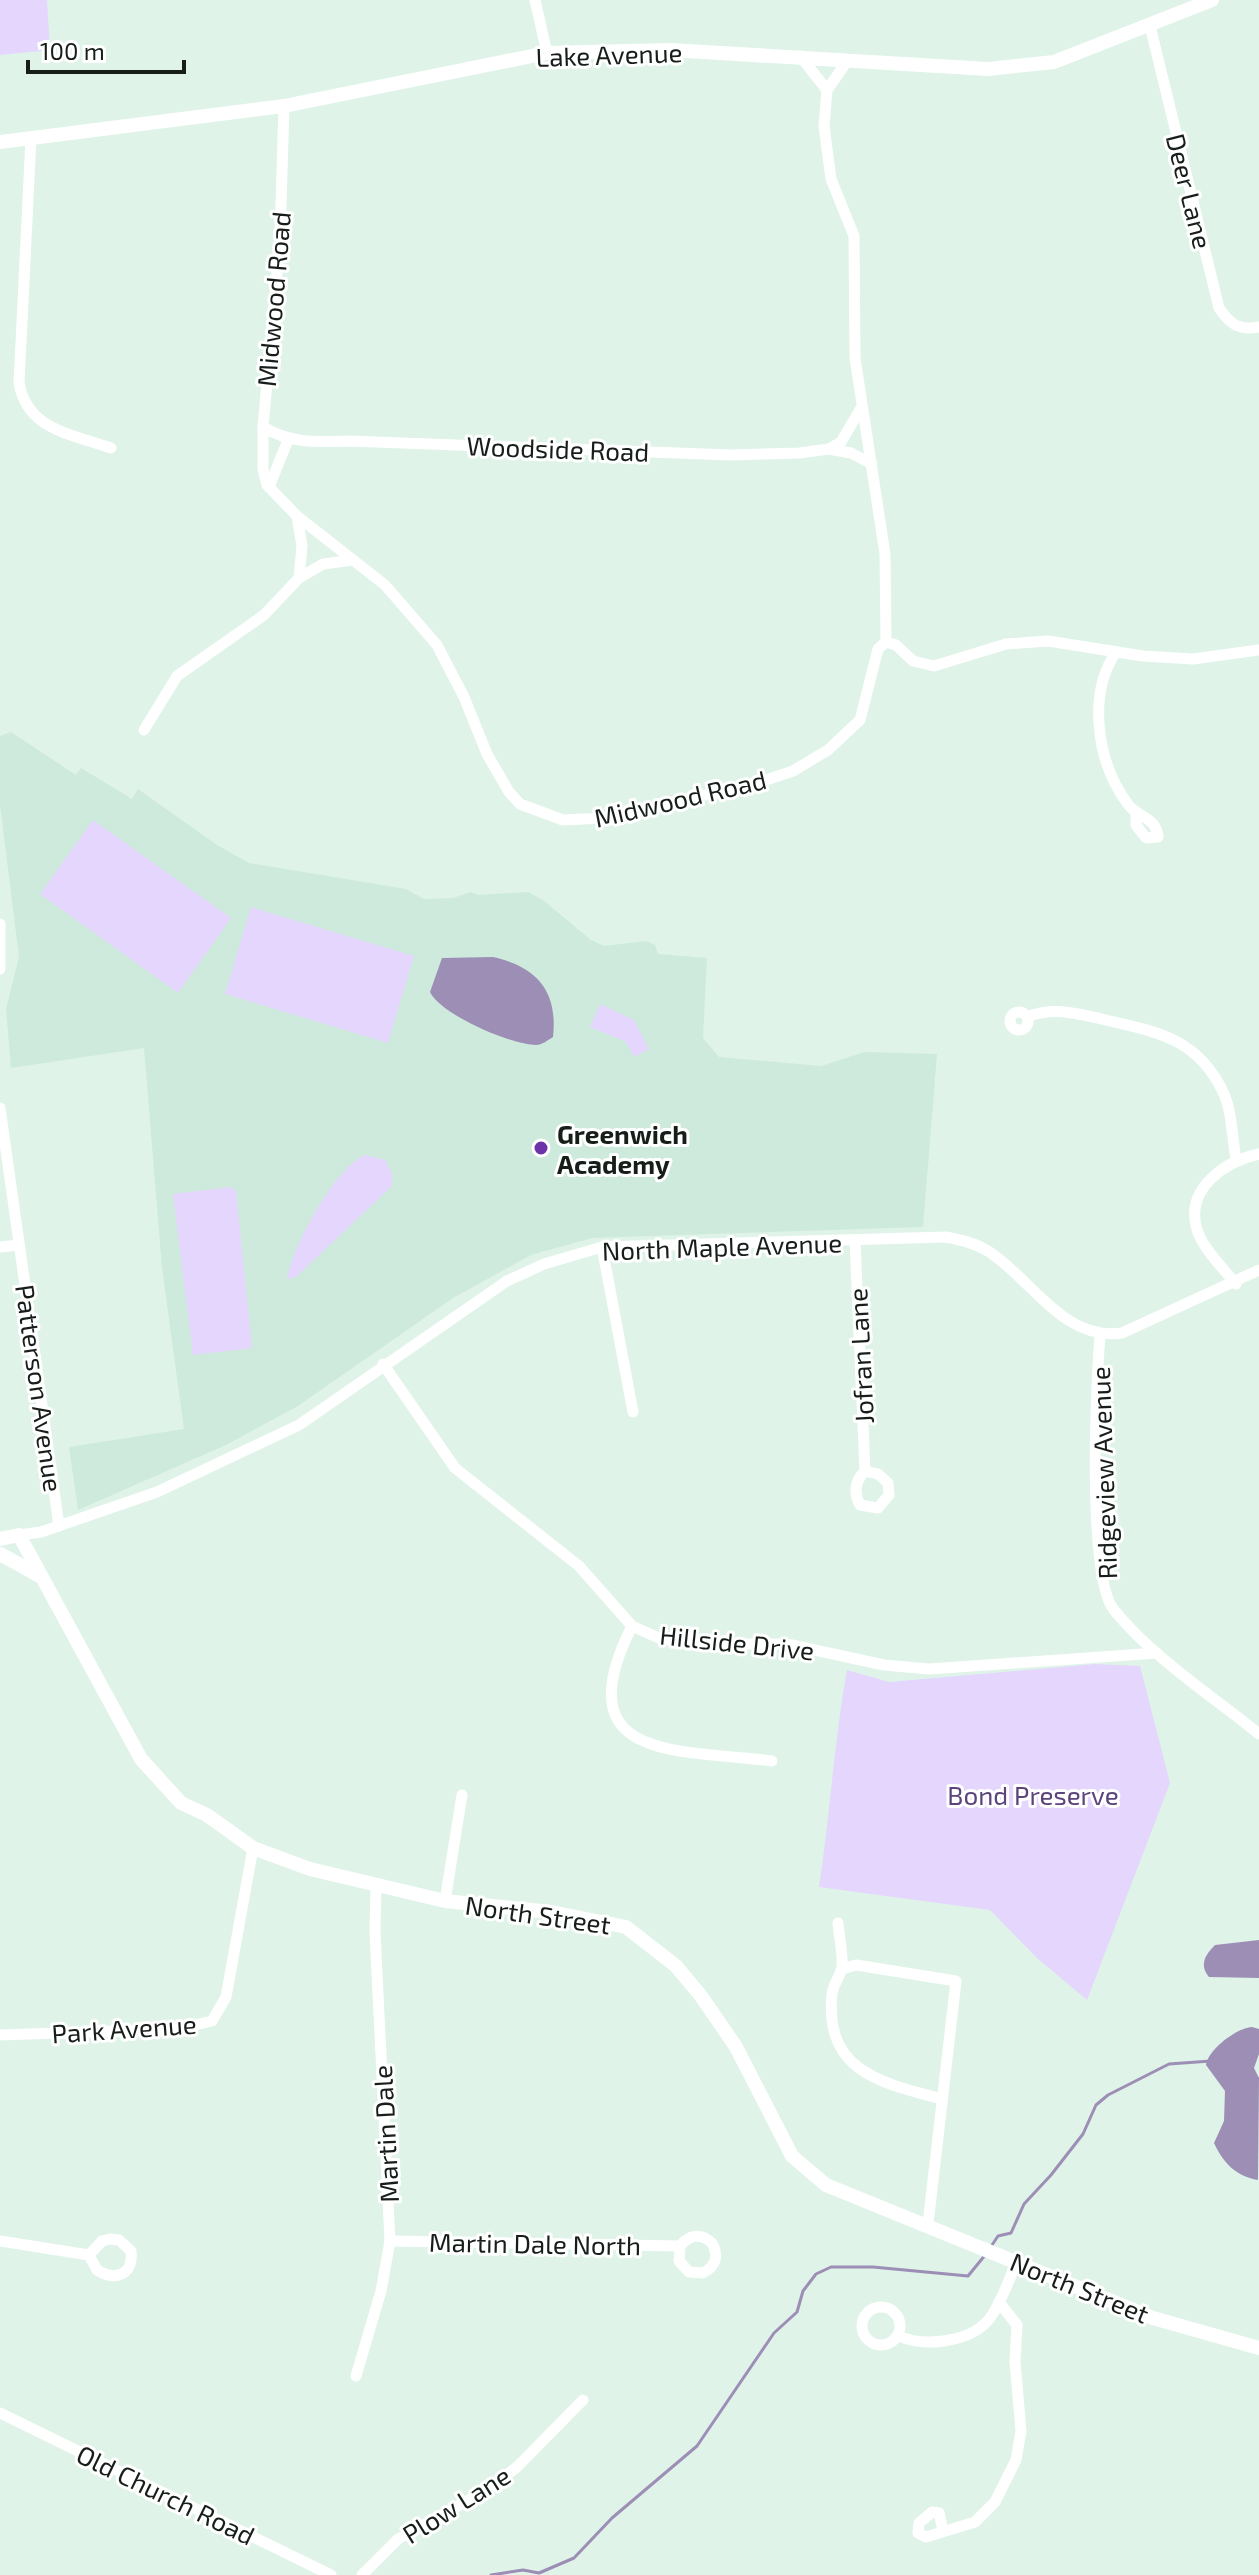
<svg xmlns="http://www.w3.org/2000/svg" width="1259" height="2575" viewBox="0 0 1259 2575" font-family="'Exo 2',sans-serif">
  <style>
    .built { fill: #ceeadc }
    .green { fill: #e4d6fd }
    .water { fill: #9d8eb6 }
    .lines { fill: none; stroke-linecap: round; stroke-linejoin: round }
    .stream { stroke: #9d8eb6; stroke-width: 3 }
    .minor { stroke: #fff; stroke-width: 11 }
    .major { stroke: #fff; stroke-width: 14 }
    .poi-dot { fill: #6d33a9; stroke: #fff; stroke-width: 3 }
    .labels { text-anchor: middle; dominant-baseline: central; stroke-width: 6; stroke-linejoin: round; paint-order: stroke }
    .street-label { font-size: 26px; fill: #171e1a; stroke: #fff }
    .poi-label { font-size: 26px; font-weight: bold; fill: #171e1a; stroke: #fff; text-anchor: start }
    .park-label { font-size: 26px; fill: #5b447b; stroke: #fff }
  </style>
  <rect width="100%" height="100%" fill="#dff3e9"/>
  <polygon class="built" points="11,732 76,775 81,768 132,799 138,789 217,845 249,863 406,889 424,899 453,898 471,892 479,895 528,892 543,900 591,940 604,946 647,941 655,945 658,954 707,958 703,1038 719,1057 821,1066 865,1052 937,1054 923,1227 592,1238 531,1255 453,1298 298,1406 226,1445 78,1510 69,1447 184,1429 162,1268 144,1048 11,1068 6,1009 19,957 0,805 0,736"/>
  <g class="green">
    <polygon points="0,0 47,0 50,50 0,55"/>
    <polygon points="93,820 231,918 178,993 40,894"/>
    <polygon points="251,907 414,956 388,1043 225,994"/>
    <polygon points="600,1004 634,1020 649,1049 634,1057 626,1042 590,1027"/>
    <path d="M365,1155L385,1160L392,1173V1186L297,1276L287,1280C291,1248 335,1167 365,1155Z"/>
    <polygon points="231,1187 236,1191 252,1348 193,1355 173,1194"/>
    <path d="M1095,1664L1140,1666L1170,1783L1087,2000L1036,1957L990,1910L819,1887C830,1815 834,1742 847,1670L889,1682Z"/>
  </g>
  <g class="water">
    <path d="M493,957C537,967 558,991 553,1037C548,1040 542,1045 536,1045C511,1045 440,1014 430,992L442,958Z"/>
    <path d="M1259,1940V1978L1209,1977C1199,1965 1205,1955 1215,1945Z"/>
    <path d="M1252,2027L1259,2029V2054L1254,2068L1259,2078L1258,2180C1235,2176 1223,2162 1214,2143L1224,2121L1225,2091L1206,2065C1208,2050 1236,2028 1252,2027Z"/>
  </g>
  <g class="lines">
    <g class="stream">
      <polyline points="990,2248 998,2236 1011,2233 1024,2204 1051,2175 1083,2134 1096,2105 1108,2095 1169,2064 1211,2061"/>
      <polyline points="491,2575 523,2570 539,2573 574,2558 612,2518 697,2446 774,2333 797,2312 803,2291 816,2274 831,2267 873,2267 968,2276 986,2254"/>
    </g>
    <g class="minor">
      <polyline points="535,0 547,53"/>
      <path d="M1150,26L1219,308C1230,324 1239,331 1259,327"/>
      <polyline points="800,56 827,90"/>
      <polyline points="848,60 827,90 824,126 831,179 854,236 855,358 885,554 886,642"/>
      <polyline points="284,106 280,238 263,427 263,469 267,485 297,516 385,585 437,645 464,697 487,754 509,792 520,804 563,820 604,818 757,783 793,771 828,750 860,720 878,649 886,642 896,645 913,661 934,666 1006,644 1048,641 1143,656 1193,659 1259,650"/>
      <path d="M31,138L19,383C27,430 72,434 111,448"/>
      <path d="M263,427C291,444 317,442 349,441L731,455L799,453L829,449L841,442L861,408"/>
      <polyline points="829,449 851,453 872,464"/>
      <polyline points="269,487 288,440"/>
      <polyline points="297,516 302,546 299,578"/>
      <path d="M1116,652C1087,695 1097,762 1127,803C1137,818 1156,816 1158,837L1146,838L1136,825V814"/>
      <polyline points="144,730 177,676 264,615 299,578 323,564 353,560"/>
      <polyline points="0,924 0,969"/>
      <circle cx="1019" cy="1021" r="9"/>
      <path d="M1027,1017C1054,1006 1079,1014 1106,1020C1158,1032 1198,1039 1223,1092C1232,1110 1232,1138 1236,1159"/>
      <polyline points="0,1108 59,1526"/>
      <path d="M855,1241L865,1471C855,1481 853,1492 860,1505L878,1508L889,1495L888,1483L878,1474L865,1471"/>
      <polyline points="0,1247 19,1245"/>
      <polyline points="602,1247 633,1412"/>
      <path d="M1236,1284C1223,1268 1200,1246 1196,1226C1187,1187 1226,1161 1259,1154"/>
      <path d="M1100,1336C1096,1384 1087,1577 1114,1610C1153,1658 1211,1695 1259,1734"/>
      <polyline points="383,1364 455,1468 579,1566 632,1626 661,1639 706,1644 787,1644 884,1665 929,1669 1157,1653"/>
      <path d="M19,1535L41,1532L157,1492L299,1425L507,1281L544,1264L602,1247L946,1237C961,1240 975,1243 988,1251C1033,1280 1063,1341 1122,1333L1259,1270"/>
      <path d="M632,1626C564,1762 678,1749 772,1761"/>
      <polyline points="445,1901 462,1795"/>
      <path d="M838,1923C839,1937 843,1952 842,1966C841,1976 833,1984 832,1994C824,2072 882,2083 942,2099"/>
      <polyline points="842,1969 856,1965 956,1981 928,2224"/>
      <polyline points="0,2035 178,2029 212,2021 226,1997 253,1848"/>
      <path d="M110,2239L119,2240L131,2251C134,2274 116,2282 97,2270L89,2255L102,2241Z"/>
      <polyline points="0,2241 89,2255"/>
      <path d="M390,2241L680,2246C690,2234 701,2233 712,2243C719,2256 716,2266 703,2273L689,2272L679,2261L680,2246"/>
      <circle cx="881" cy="2326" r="19"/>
      <path d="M898,2336C925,2347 971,2343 990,2318C1002,2302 1009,2279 1017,2261"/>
      <polyline points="356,2376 381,2291 390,2241 375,1932 376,1887"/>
      <polyline points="0,2413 331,2575"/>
      <polyline points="943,2530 939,2513 932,2512 919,2523 918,2533 926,2537 975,2522 995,2502 1016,2460 1021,2431 1015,2362 1017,2325 999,2302"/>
      <polyline points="362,2575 398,2539 485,2491 517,2467 583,2400"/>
    </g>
    <g class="major">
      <polyline points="0,142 284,106 547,53 670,50 988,69 1054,62 1212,0"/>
      <polyline points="0,1539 19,1535 141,1759 181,1803 207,1815 253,1848 310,1869 445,1901 551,1912 626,1927 676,1966 701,1996 736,2047 792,2156 826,2185 1153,2318 1259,2348"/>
      <polyline points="0,1554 38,1575"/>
    </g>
  </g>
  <circle class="poi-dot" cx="541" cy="1148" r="8"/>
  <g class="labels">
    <g class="street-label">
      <text transform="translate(609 54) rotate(-2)">Lake Avenue</text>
      <text transform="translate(1190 191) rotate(76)">Deer Lane</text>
      <text transform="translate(273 299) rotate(-85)">Midwood Road</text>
      <text transform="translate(558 448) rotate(2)">Woodside Road</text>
      <text transform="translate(680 798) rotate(-13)">Midwood Road</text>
      <text transform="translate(722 1246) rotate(-2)">North Maple Avenue</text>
      <text transform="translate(860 1356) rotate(-93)">Jofran Lane</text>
      <text transform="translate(40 1388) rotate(82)">Patterson Avenue</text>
      <text transform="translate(1103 1473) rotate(-92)">Ridgeview Avenue</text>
      <text transform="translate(737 1642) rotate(6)">Hillside Drive</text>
      <text transform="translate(538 1914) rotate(8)">North Street</text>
      <text transform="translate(124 2028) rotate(-4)">Park Avenue</text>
      <text transform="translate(385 2134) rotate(-93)">Martin Dale</text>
      <text transform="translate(535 2243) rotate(1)">Martin Dale North</text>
      <text transform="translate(1080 2287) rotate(22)">North Street</text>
      <text transform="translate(166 2494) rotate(26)">Old Church Road</text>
      <text transform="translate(456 2504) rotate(-32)">Plow Lane</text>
    </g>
    <g class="poi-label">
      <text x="557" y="1133">Greenwich<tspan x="557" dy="30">Academy</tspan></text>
    </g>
    <g class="park-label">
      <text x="1033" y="1794">Bond Preserve</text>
    </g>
  </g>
  <path d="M28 60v12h156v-12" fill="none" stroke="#171e1a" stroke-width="4"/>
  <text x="40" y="60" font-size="24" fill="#171e1a" stroke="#ffffff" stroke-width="6" paint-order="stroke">100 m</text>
</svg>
